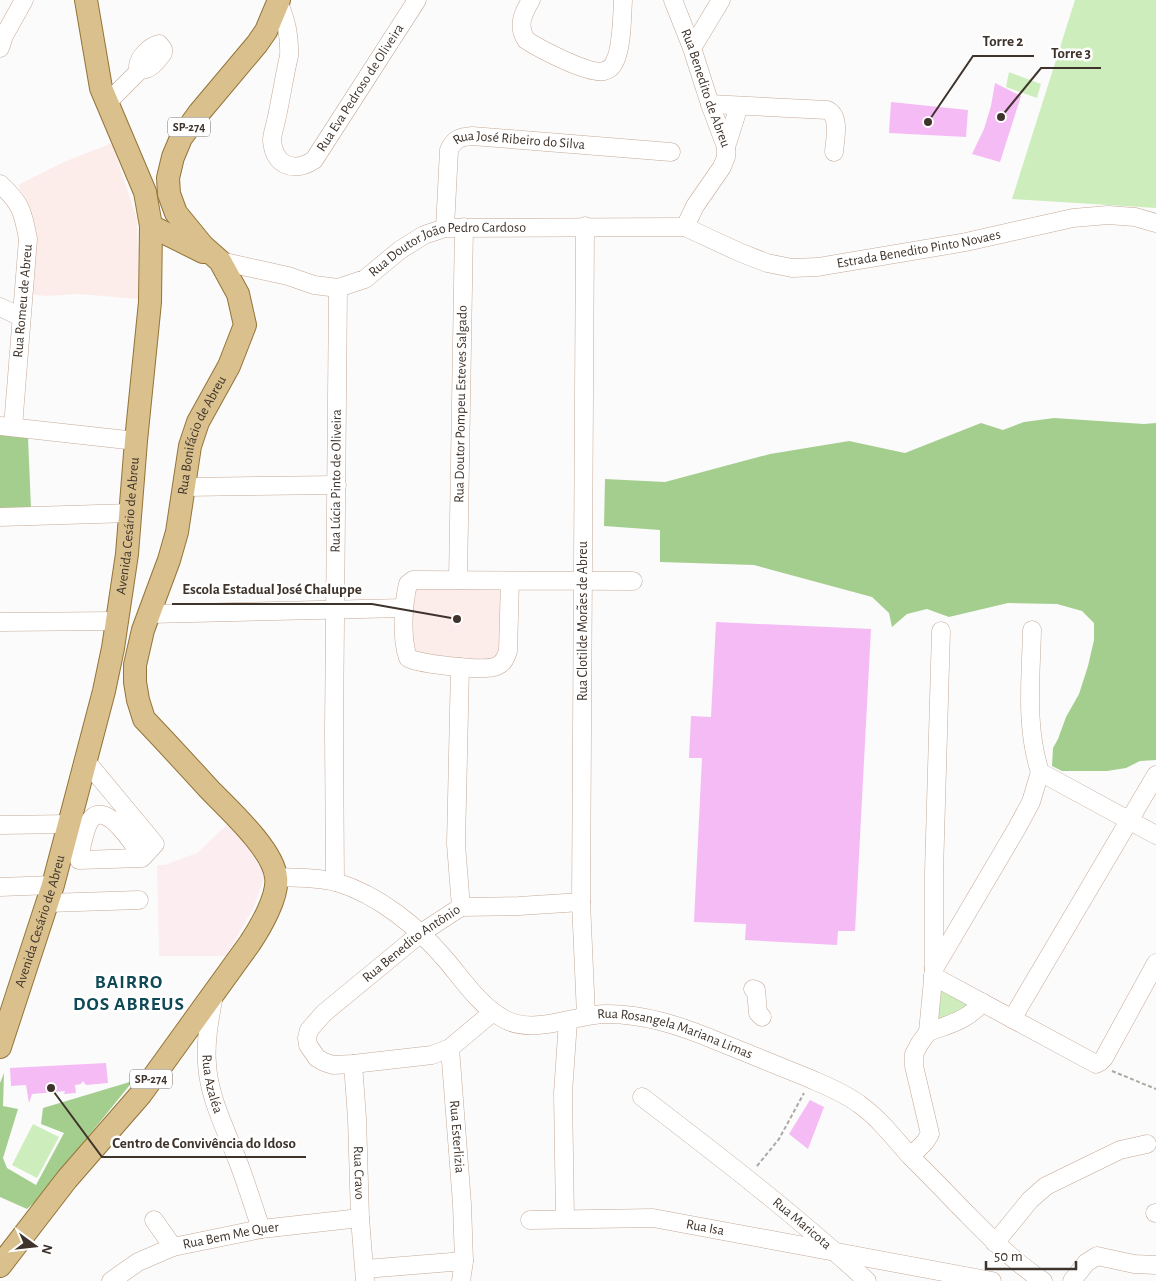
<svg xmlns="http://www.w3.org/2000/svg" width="1156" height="1281" viewBox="0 0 1156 1281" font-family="'Alegreya Sans',sans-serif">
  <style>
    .education { fill: #fdedea }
    .medical { fill: #fcedf1 }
    .green { fill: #ceedbd }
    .forest { fill: #a4ce8e }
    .building { fill: #f4bbf4 }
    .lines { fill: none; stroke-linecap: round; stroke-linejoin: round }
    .minor-casing { stroke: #c5a996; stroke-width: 19 }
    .major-casing { stroke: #947438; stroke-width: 24 }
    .path { stroke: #aca8a4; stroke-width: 2; stroke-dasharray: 4 2.5; stroke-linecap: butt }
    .minor { stroke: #fff; stroke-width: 18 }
    .major { stroke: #dac08c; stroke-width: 22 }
    .labels { text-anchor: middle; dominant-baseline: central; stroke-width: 5; stroke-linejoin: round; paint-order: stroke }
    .shield { fill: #fff; stroke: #79716b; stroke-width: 1 }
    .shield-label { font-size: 12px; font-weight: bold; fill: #3f342c }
    .street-label { font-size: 14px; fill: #3f342c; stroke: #fff }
    .district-label { font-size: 19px; font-weight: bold; letter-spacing: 1px; fill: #0e4955; stroke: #fff }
    .leader { fill: none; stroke: #3f342c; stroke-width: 2 }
    .callout-dot { fill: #3f342c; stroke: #fff; stroke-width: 2 }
    .callout-label { font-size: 15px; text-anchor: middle; font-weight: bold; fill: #3f342c; stroke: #fff; stroke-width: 5; stroke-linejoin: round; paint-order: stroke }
  </style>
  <rect width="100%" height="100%" fill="#fbfbfb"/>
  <g class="education">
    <polygon points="112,143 137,219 139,299 78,294 46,296 30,294 35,239 30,207 18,185 64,162"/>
    <polygon points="413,584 503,586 503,652 488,662 414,654 409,630"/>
  </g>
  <polygon class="medical" points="232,820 265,875 254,907 226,956 159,956 157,865 165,865 197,853"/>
  <g class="green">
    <polygon points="1075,0 1156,0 1156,208 1012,199"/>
    <polygon points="1009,72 1041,84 1037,98 1006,87"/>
    <polygon points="938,981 976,999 942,1022 938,1020"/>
    <polygon points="33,1124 59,1137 37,1178 12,1165"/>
  </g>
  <g class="forest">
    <polygon points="1054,418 1144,424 1156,423 1156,760 1140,761 1126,768 1107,771 1062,771 1052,766 1053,748 1058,739 1066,717 1079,694 1088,666 1094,640 1094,623 1082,611 1057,604 1008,603 949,617 927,609 907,614 892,627 889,613 872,597 754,565 660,562 660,530 604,526 605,479 665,482 770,454 849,441 905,453 981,423 1003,430 1024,422"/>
    <polygon points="0,434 28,437 31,509 0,511"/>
    <polygon points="4,1073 3,1106 18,1109 3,1158 7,1168 36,1185 64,1133 41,1124 43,1108 133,1081 36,1201 27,1209 0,1197 0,1083"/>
  </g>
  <g class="building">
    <polygon points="995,83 1021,96 1000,162 972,154 984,129 991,106"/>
    <polygon points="891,102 968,110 966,137 889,133"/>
    <polygon points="716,622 871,629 855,931 838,931 837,945 745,940 746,924 694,922 702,758 689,758 691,716 711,717"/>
    <polygon points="106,1063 108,1083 86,1085 83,1081 81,1084 75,1085 76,1093 64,1094 65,1091 32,1094 29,1103 26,1085 11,1086 10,1068"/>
    <polygon points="810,1100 824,1107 808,1149 789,1134"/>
  </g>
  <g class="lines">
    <defs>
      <g id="minor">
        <path d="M531,0C523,13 517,26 526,40C540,49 589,75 604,71C609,70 613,66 615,61C622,47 622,17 623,0"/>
        <path id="s1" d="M673,0L692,48L710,104L726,147V157L722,167L695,206L685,227"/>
        <path id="s2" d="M279,3C286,21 290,36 289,56C284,77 281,99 276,121C275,127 272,134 272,140C274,166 294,173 314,160L417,0"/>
        <polyline points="0,48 4,36 24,0"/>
        <polyline points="692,48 721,0"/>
        <path d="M108,102L140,70C151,70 157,61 163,53V49L159,44C150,46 139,57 138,66L140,70"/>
        <path d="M710,104L827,110C841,116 835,139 834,152"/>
        <polyline points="726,147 739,106"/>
        <path d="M0,184C21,203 23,212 28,239L13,427"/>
        <polyline points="585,226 581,902 586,1015"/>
        <path id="s3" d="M445,228L449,150C454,139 460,137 472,136L671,152"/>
        <path id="s4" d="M220,261L288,276L314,285L338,288L365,279L400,250L424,235L445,228L685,227L739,252L767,263L792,268L818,267L966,242L1073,218L1108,215L1135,217L1156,223"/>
        <polyline points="0,307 21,317"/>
        <polyline points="0,426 136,441"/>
        <polyline points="185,487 337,485"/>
        <polyline points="0,517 131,513"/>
        <path id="s5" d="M458,580L464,227"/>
        <path d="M510,581L508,651C506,657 504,663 497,666C484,672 421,664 408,658C401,637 403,605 408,584L413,580L633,581"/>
        <polyline points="149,614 404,608"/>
        <polyline points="0,622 117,621"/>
        <path d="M1032,630C1031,677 1025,726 1040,772L1156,835"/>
        <polyline points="460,667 456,844 461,907"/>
        <path d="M86,761L155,844L142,858L79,860V856C82,847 85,825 92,818C107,802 135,846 142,858"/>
        <polyline points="0,825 70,824"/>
        <path id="s6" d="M277,877C296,878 317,877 336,882C379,895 418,927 446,960C463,980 480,1006 504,1019C535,1036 575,1014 607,1014C645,1014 681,1026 717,1041C747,1053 776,1065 806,1077C824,1085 843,1092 859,1104C879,1118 894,1138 910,1156C926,1172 942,1188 958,1205C985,1232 1011,1260 1043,1281"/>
        <path id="s7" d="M335,882L334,731L338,288"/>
        <polyline points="0,887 53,885"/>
        <polyline points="48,903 139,900"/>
        <polyline points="934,969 1017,828 1031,802 1040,772"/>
        <polyline points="933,976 1096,1064 1100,1062 1104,1058 1156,963"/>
        <polyline points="753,989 756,990 758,1013 762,1017"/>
        <path id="s8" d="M214,995C210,1017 205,1041 207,1064C209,1097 225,1128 237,1159C246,1182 253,1205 261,1229"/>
        <path id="s9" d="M493,1012L450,1048L432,1055L353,1064L333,1065L324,1062L317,1058L308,1045L307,1038L309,1030L324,1013L421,933L461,907L519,906L581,902"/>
        <polyline points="1012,1019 1156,775"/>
        <path d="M928,1032C948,1025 969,1020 982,1002"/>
        <path id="s10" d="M450,1048L462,1204L464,1261L461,1281"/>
        <path id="s11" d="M353,1064L357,1118L360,1218L365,1281"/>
        <path id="s12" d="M642,1097C719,1156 796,1215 867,1281"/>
        <polyline points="911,1156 925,1142 930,1134 914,1066 914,1054 920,1043 928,1032 934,969 934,872 941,631"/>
        <polyline points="1155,1213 1156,1213"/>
        <polyline points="565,1219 563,1093 568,1021"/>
        <polyline points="154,1220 173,1247"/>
        <path id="s13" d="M530,1220L653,1218L992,1281"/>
        <polyline points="995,1243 1030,1200 1046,1186 1120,1150 1147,1144"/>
        <polyline points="365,1269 464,1261"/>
        <path id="s14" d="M111,1281L138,1262L173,1247L261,1229L360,1218"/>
        <polyline points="1072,1281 1086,1263 1097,1256 1134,1264 1156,1265"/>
      </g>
      <g id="major">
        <polyline points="151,226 203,252"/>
        <path id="s15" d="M0,1047L53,885L104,691L113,648L127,554L136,441L150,302L151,226L145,192L101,88L86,0"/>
        <path id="s16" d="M0,1266L67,1179L141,1094L250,943C260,928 279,896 276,877C273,849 228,809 209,789C188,766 166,742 144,719L138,700L135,682V665L143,630L169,560L177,532L190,446L198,422L229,366L245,325L238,294L220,261L203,246L176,213L169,194L168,178L173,157L181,138L199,113L257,44L266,31L279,0"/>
      </g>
    </defs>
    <use href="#minor" class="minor-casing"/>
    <use href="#major" class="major-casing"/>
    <g class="path">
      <polyline points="1112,1071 1156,1089"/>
      <polyline points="757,1166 779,1139 804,1093"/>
    </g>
    <use href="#minor" class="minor"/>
    <use href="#major" class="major"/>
  </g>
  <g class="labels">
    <g class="shield">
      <rect x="168" y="117.5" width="42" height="19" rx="4"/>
      <rect x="130" y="1069.5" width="42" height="19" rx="4"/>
    </g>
    <g class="shield-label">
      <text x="189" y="127">SP-274</text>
      <text x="151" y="1079">SP-274</text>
    </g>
    <g class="street-label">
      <text stroke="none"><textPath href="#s2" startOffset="285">Rua Eva Pedroso de Oliveira</textPath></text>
      <text stroke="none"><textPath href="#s1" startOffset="94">Rua Benedito de Abreu</textPath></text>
      <text stroke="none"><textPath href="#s3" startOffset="154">Rua José Ribeiro do Silva</textPath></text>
      <text stroke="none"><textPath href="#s4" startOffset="729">Estrada Benedito Pinto Novaes</textPath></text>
      <text stroke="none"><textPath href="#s4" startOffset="242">Rua Doutor João Pedro Cardoso</textPath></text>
      <text transform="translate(23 301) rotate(-85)">Rua Romeu de Abreu</text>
      <text stroke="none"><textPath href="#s5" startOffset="176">Rua Doutor Pompeu Esteves Salgado</textPath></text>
      <text stroke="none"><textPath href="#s16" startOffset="984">Rua Bonifácio de Abreu</textPath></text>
      <text stroke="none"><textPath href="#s7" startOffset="401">Rua Lúcia Pinto de Oliveira</textPath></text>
      <text stroke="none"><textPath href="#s15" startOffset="538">Avenida Cesário de Abreu</textPath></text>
      <text transform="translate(583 621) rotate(-90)">Rua Clotilde Morães de Abreu</text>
      <text stroke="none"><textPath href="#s15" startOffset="132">Avenida Cesário de Abreu</textPath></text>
      <text stroke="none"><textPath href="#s9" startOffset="358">Rua Benedito Antônio</textPath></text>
      <text stroke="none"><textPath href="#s6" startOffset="455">Rua Rosangela Mariana Limas</textPath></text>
      <text stroke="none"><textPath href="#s8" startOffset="90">Rua Azaléa</textPath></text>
      <text stroke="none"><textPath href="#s10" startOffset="89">Rua Esterlizia</textPath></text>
      <text stroke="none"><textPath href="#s11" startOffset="109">Rua Cravo</textPath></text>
      <text stroke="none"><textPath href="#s12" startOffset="204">Rua Maricota</textPath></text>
      <text stroke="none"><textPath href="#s13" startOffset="176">Rua Isa</textPath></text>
      <text stroke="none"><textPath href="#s14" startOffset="130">Rua Bem Me Quer</textPath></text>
    </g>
    <g class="district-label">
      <text x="129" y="982">BAIRRO<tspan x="129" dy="22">DOS ABREUS</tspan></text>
    </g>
  </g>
  <path class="leader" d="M928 122L973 56H1034M1001 117L1041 68H1101M457 619L372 604H172M51 1088L102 1157H306"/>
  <g class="callout-dot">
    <circle cx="928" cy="122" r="5"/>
    <circle cx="1001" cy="117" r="5"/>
    <circle cx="457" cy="619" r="5"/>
    <circle cx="51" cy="1088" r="5"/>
  </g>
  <g class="callout-label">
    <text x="1003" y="46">Torre 2</text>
    <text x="1071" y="58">Torre 3</text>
    <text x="272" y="594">Escola Estadual José Chaluppe</text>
    <text x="204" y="1148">Centro de Convivência do Idoso</text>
  </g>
  <g transform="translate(35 1246) rotate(105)" stroke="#ffffff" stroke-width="4" paint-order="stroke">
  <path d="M0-4L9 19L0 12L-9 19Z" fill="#3f342c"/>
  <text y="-8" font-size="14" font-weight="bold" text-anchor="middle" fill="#3f342c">N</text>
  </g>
  <path d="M986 1261v8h90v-8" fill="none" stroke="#3f342c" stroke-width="2.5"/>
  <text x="994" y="1261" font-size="15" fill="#3f342c" stroke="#ffffff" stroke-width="4" paint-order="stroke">50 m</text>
</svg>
